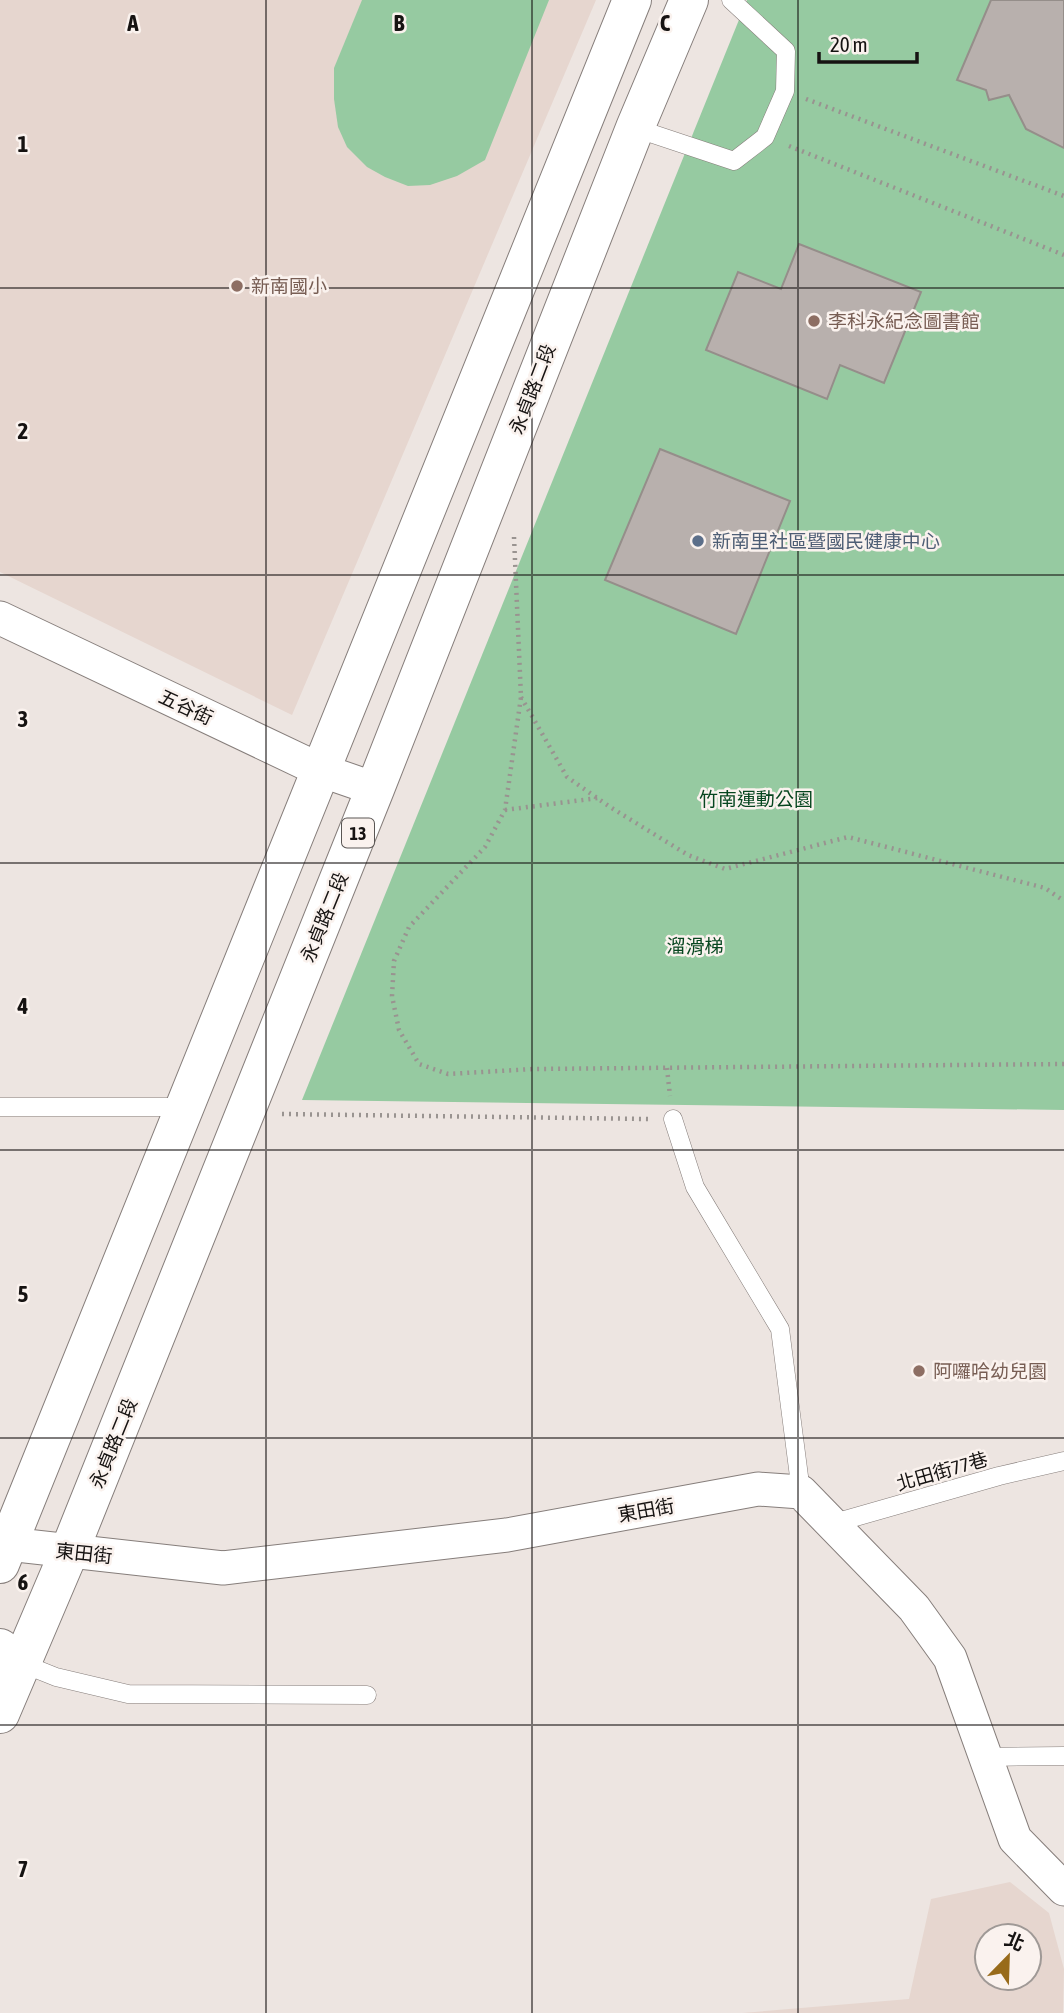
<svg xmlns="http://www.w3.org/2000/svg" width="1064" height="2013" viewBox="0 0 1064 2013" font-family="'Asap Condensed','Noto Sans TC',sans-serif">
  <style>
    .built { fill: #e6d6cf; fill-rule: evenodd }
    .green { fill: #96caa1 }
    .building { fill: #b8b0ad; stroke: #958e8a; stroke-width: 2 }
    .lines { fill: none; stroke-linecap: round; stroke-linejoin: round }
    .lane-casing { stroke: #867e7b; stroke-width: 19 }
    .street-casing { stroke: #867e7b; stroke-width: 35 }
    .secondary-casing { stroke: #867e7b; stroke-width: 40 }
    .primary-casing { stroke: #867e7b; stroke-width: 40 }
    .path { stroke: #999390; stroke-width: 4.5; stroke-dasharray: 2 5; stroke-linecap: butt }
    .lane { stroke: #fff; stroke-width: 18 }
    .street { stroke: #fff; stroke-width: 33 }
    .secondary { stroke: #fff; stroke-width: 38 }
    .primary { stroke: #fff; stroke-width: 38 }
    .grid { fill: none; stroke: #161312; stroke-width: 2; stroke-opacity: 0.55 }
    .education-dot { fill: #8d6e63; stroke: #faf2ee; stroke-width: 2.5 }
    .service-dot { fill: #5c6f8a; stroke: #faf2ee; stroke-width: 2.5 }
    .labels { text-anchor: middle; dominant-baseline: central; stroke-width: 5; stroke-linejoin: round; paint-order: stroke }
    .shield { fill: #faf2ee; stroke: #5a5654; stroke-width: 2 }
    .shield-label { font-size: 18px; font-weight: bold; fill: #161312 }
    .education-label { font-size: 19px; fill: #785e54; stroke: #faf2ee; text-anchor: start }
    .street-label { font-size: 19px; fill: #161312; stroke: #faf2ee }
    .service-label { font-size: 19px; fill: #4e5e75; stroke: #faf2ee; text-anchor: start }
    .park-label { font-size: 19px; fill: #06461f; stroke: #faf2ee }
    .grid-label { font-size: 23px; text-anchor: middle; font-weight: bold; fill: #161312; stroke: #faf2ee; stroke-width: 5; stroke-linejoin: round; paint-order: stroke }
  </style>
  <rect width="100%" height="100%" fill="#ede5e1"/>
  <g class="built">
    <polygon points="0,0 596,0 292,715 0,572"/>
    <path d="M1010,1882L1049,1913L1064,1969L1063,2013H742L909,1999L931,1899ZM1029,1936V1978H987V1936Z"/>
  </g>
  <g class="green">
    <polygon points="362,0 549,0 485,160 457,176 430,185 408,186 385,177 367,167 347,147 338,127 334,99 334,68"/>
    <polygon points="747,0 1064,0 1064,1110 302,1100"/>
  </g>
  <g class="building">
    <polygon points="991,0 1064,0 1064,148 1026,129 1009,95 989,100 986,90 957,80"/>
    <polygon points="799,244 921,292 884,383 840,365 827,399 706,350 738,272 781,289"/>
    <polygon points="660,449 790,501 736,634 605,580"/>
  </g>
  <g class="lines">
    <defs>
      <g id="lane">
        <polyline points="635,128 734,161 765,137 785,91 786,51 731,0"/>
        <polyline points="0,1107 186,1107"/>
        <polyline points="673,1119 695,1187 780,1329 801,1492"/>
        <polyline points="831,1524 999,1476 1064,1461"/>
        <polyline points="21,1663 56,1677 128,1694 367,1695"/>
        <polyline points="985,1757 1064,1756"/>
      </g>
      <g id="street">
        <polyline points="0,618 320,770 375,789"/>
        <polyline points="8,1544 223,1568 507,1535 758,1489 801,1492 914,1608 950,1658 1015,1839 1064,1889"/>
      </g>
      <polyline id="secondary" points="0,1648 21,1663"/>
      <g id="primary">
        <polyline points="0,1564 632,0"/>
        <polyline points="0,1714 69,1552 375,789 635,128 689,0"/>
      </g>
    </defs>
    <use href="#lane" class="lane-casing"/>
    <use href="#street" class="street-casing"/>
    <use href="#secondary" class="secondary-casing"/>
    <use href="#primary" class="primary-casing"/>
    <g class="path">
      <polyline points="806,99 1064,196"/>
      <polyline points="789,146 1064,255"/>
      <polyline points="514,537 521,697 505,810 485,847 409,927 394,961 392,996 399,1030 419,1064 448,1074 533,1069 1064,1064"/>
      <polyline points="521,697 567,777 610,807 688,855 725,869 848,837 1045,888 1064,901"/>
      <polyline points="505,810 598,798"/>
      <polyline points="667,1068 670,1096"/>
      <polyline points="282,1114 648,1119"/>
    </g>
    <use href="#lane" class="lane"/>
    <use href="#street" class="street"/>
    <use href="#secondary" class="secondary"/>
    <use href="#primary" class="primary"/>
  </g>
  <path class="grid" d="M266,0V2013M532,0V2013M798,0V2013M0,288H1064M0,575H1064M0,863H1064M0,1150H1064M0,1438H1064M0,1725H1064"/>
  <g class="education-dot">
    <circle cx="237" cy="286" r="7"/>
    <circle cx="814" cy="321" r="7"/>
    <circle cx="919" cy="1371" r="7"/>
  </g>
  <circle class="service-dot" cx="698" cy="541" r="7"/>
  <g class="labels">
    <rect class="shield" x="342" y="818.5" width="32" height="29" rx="5"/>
    <g class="shield-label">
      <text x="358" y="833">13</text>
    </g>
    <g class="education-label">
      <text x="251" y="286">新南國小</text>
      <text x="828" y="321">李科永紀念圖書館</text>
      <text x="933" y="1371">阿囉哈幼兒園</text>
    </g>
    <g class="street-label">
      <text transform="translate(532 389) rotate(-69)">永貞路二段</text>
      <text transform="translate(186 707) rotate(25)">五谷街</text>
      <text transform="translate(324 917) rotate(-68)">永貞路二段</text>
      <text transform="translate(113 1443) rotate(-68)">永貞路二段</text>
      <text transform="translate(942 1471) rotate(-16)">北田街77巷</text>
      <text transform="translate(646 1510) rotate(-10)">東田街</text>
      <text transform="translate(84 1553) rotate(6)">東田街</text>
    </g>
    <g class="service-label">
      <text x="712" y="541">新南里社區暨國民健康中心</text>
    </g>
    <g class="park-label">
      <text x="756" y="799">竹南運動公園</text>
      <text x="695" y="946">溜滑梯</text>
    </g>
  </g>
  <g class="grid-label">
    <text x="133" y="31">A</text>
    <text x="399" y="31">B</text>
    <text x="665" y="31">C</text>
    <text x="23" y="152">1</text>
    <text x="23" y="439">2</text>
    <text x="23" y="727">3</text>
    <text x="23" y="1014">4</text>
    <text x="23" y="1302">5</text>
    <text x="23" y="1590">6</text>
    <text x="23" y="1877">7</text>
  </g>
  <g transform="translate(1008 1957) rotate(23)"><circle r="33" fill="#faf2ee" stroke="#9f9996" stroke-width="2"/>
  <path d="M0-5L12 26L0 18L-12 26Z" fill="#986b1a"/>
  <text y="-10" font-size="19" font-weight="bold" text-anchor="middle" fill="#161312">北</text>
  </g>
  <path d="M819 52v10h98v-10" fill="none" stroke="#161312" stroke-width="3.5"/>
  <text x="830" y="52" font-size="21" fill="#161312" stroke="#faf2ee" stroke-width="5" paint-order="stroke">20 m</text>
</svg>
